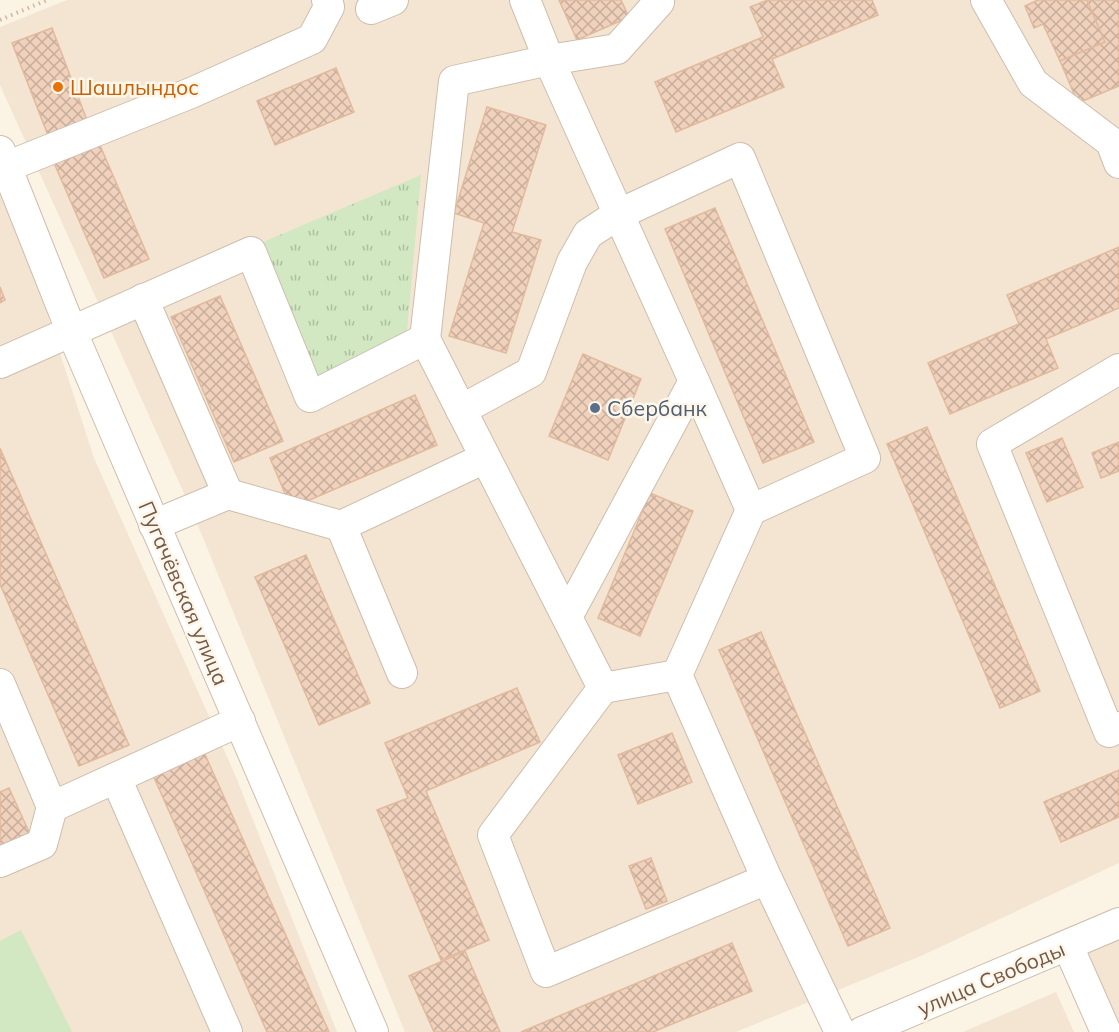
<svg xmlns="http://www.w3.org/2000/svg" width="1119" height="1032" viewBox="0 0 1119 1032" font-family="Mulish,sans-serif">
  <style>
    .residential { fill: #f3e5d2 }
    .park { fill: url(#park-tufts) }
    .pitch { fill: #d1e8c2 }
    .building { fill: url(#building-cross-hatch); stroke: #e2b99d; stroke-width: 1.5 }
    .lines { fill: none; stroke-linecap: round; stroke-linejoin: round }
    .minor-casing { stroke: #cebdad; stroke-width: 32 }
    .path { stroke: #d5b59f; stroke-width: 4; stroke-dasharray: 1.5 4.5; stroke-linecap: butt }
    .minor { stroke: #fff; stroke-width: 30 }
    .food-dot { fill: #e8710a; stroke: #fef7e9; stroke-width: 2 }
    .service-dot { fill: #5c6f8a; stroke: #fef7e9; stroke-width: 2 }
    .labels { text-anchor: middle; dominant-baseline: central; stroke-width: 5; stroke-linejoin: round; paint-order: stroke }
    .food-label { font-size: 21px; fill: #c56008; stroke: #fef7e9; text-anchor: start }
    .service-label { font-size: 21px; fill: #4e5e75; stroke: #fef7e9; text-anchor: start }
    .street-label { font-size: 21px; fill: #73594a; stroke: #fef7e9 }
  </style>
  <defs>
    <pattern id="park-tufts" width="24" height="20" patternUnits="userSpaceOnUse" patternTransform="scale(1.5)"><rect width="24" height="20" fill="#d1e8c2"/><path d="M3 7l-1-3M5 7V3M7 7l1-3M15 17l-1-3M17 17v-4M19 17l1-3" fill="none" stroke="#aebfa0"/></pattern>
    <pattern id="building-cross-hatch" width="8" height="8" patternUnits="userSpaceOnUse" patternTransform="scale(1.5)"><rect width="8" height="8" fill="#f0d2bc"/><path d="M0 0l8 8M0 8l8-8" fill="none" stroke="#c7ad9b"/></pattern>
  </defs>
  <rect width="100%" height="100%" fill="#fbf3e3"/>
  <g class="residential">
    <polygon points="67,0 1119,0 1119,863 923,955 736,1032 405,1032 192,511 0,85 0,27"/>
    <polygon points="0,178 10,199 94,458 236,777 337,1032 0,1032"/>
    <polygon points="1119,934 1119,1025 1086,948"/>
    <polygon points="1056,992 1074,1032 963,1032"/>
  </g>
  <polygon class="park" points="421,175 406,342 315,378 263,242"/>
  <polygon class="pitch" points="21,930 72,1032 0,1032 0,941"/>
  <g class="building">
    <polygon points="559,0 621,0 629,17 577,40"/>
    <polygon points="768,0 872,0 878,15 772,59 784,87 676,132 655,82 763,37 750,7"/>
    <polygon points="1038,0 1087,0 1105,42 1060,61 1043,24 1034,28 1025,6"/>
    <polygon points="1087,0 1119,0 1119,86 1078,103 1060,61 1105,42"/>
    <polygon points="52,28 90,128 51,143 12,43"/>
    <polygon points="336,68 354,112 275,145 257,101"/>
    <polygon points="487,107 546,125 512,232 541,240 506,353 449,336 484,223 454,213"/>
    <polygon points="99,143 149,259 104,278 54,163"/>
    <polygon points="715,208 814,442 763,463 665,229"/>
    <polygon points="1119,247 1119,308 1046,339 1058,368 950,414 928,363 1019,324 1007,295"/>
    <polygon points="0,287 5,300 0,303"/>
    <polygon points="220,296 283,441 234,462 171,317"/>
    <polygon points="583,354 641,379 608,460 549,436"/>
    <polygon points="415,395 437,445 291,508 270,458"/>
    <polygon points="927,427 1040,691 1000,708 887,444"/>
    <polygon points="1062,438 1083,487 1047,502 1026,453"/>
    <polygon points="1119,442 1119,471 1101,478 1092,453"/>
    <polygon points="0,448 129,745 79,766 0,584"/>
    <polygon points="650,493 693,511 640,636 598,618"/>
    <polygon points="306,555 370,703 319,725 255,577"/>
    <polygon points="761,632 890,928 848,946 719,650"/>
    <polygon points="517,688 540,742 426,791 489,940 441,960 377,810 408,798 385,743"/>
    <polygon points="672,733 692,782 638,804 618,755"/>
    <polygon points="203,750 329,1032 267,1032 152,773"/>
    <polygon points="1119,770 1119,817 1061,842 1044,802"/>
    <polygon points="9,788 30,834 0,847 0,792"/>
    <polygon points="651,858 667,901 646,909 629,866"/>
    <polygon points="732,943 752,991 653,1032 521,1032"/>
    <polygon points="465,951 500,1032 434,1032 409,976"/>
  </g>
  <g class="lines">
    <defs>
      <g id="minor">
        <polyline points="525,0 549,60 694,381"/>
        <polyline points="986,0 1033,83 1111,142 1119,163"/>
        <polyline points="371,9 393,0"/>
        <polyline points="0,151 71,330 373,1032"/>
        <polyline points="6,167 191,93 312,39 329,7 327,0"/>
        <polyline points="143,299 228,494 154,525"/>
        <polyline points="425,339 603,688 493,835 546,972 767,879"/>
        <polyline points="0,363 251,252 310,397 425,339 454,81 549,60 617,49 659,2"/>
        <polyline points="1119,369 992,444 1109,732 1119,727"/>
        <polyline points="461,410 531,372 572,262 588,234 617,215 740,158 865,458 751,510"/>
        <polyline points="228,494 341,526 485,458"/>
        <polyline points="341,526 402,673"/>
        <polyline points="567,617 694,381 751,510 677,675 767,879 840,1032"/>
        <polyline points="0,684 52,807 240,721"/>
        <polyline points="603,688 677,675"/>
        <polyline points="116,778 227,1032"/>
        <polyline points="0,862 42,844 52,807"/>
        <polyline points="1068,946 1106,1032"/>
        <polyline points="862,1032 1119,923"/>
      </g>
    </defs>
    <use href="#minor" class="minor-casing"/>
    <polyline class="path" points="0,20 47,0"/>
    <use href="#minor" class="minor"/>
  </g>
  <circle class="food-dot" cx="58" cy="87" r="6"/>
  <circle class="service-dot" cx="595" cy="408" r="6"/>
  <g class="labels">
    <g class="food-label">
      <text x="70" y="87">Шашлындос</text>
    </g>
    <g class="service-label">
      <text x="607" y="408">Сбербанк</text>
    </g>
    <g class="street-label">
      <text transform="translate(184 593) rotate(67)">Пугачёвская улица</text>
      <text transform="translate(991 978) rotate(-23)">улица Свободы</text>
    </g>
  </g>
</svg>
